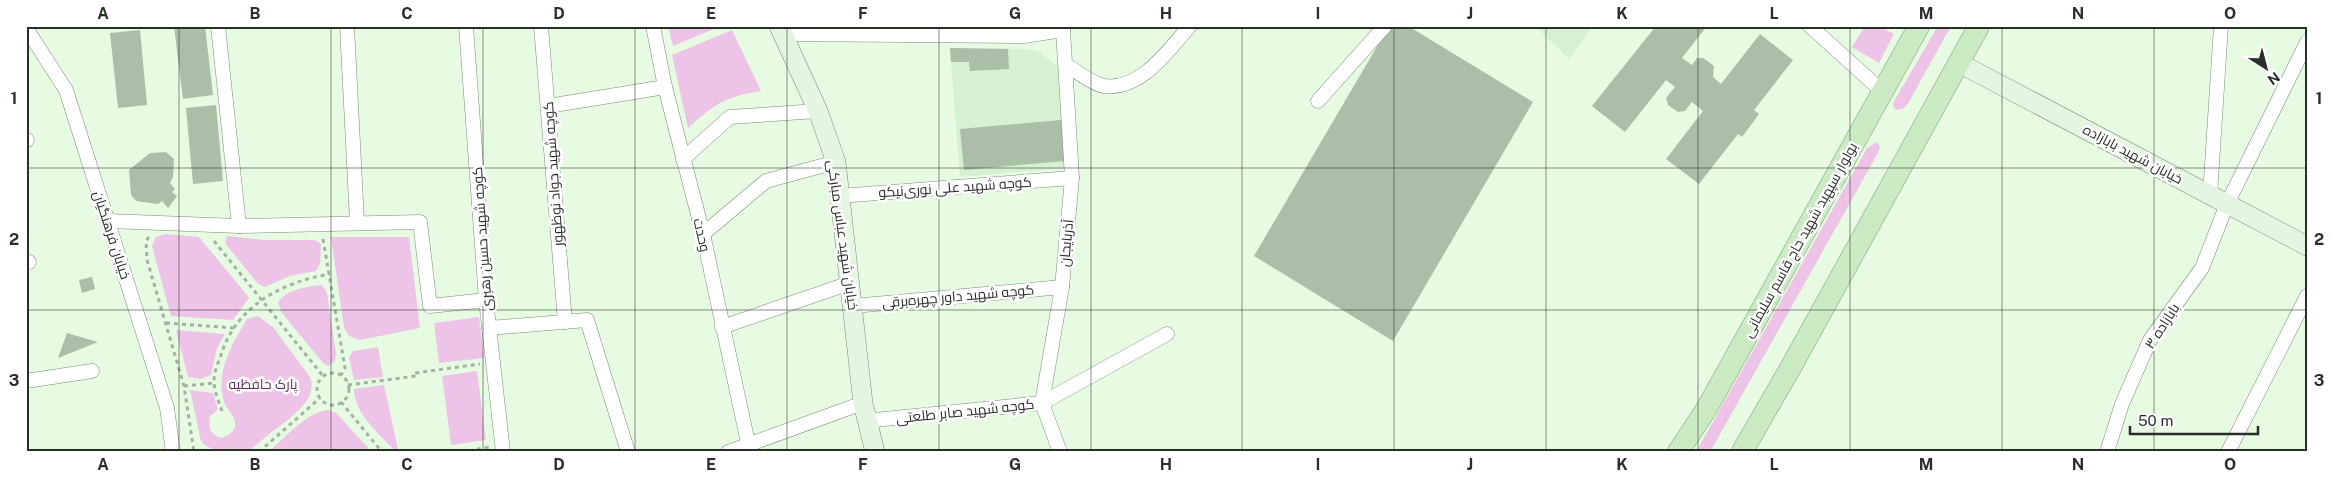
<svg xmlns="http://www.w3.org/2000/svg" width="2333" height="478" viewBox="0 0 2333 478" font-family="'Public Sans',Cairo,sans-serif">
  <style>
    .built { fill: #d6f0d2 }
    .green { fill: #edc4e7 }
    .building { fill: #abbea7 }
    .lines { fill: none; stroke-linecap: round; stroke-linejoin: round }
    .street-casing { stroke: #798c76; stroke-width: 15 }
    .secondary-casing { stroke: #798c76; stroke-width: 20 }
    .primary-casing { stroke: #7aa174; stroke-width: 22 }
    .path { stroke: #a4b3a1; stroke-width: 3; stroke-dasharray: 4 4; stroke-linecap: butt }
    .street { stroke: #fff; stroke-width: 14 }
    .secondary { stroke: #e4f5e2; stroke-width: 19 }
    .primary { stroke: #caebc4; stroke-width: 21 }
    .grid { fill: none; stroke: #282f27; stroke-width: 1; stroke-opacity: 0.55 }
    .labels { text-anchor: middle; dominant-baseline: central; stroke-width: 5; stroke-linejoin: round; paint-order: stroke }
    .street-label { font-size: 14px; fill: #282f27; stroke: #fff }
    .park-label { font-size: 14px; fill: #6c2e68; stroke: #fff }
    .neatline { fill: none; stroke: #282f27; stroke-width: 2 }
    .grid-label { font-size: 16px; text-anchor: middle; font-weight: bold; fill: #282f27 }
  </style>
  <rect width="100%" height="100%" fill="#e7fbe3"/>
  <g class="built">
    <polygon points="1535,26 1593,26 1569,59"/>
    <polygon points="950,48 1028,49 1040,52 1060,69 1065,168 960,177"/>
  </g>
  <g class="green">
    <polygon points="668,26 721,26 673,46"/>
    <polygon points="1865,26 1879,26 1894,34 1879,63 1852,47"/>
    <polygon points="1938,26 1951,26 1909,102 1904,108 1898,110 1894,108 1893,103"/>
    <path d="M732,30L761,91C724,97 715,104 688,128L672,55Z"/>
    <polygon points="1877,142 1880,147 1878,153 1710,452 1696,452 1867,148"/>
    <polygon points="165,234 199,237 247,295 249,298 233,320 171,316 152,246 156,237"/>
    <polygon points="227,236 265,240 315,240 321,244 320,264 316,271 290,276 265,287 258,284 225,243"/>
    <polygon points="331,237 409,237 420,328 360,340 349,336 344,327"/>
    <path d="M322,285L327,293L336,353L335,361L328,366L323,363L282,313L278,303C285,290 307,286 322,285Z"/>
    <path d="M258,316L273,327L310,377C320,401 284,422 269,434C263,439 255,447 248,451C239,455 206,451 201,441L190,390L213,393L218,410L210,416C208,427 210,435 222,438C228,435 235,432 235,425C236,415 226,410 224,402C215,372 232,344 247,319Z"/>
    <polygon points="479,317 484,358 439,363 434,323"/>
    <polygon points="176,330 225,334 217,348 211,375 201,379 188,377"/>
    <polygon points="378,347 383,377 354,380 349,357 353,351"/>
    <polygon points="477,371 486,440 451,445 442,376"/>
    <path d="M384,385L398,449V452L395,451C379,433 355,415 354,389Z"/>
    <path d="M328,410L336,413L372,452H268C286,438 304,413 328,410Z"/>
  </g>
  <g class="building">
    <polygon points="174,26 205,26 213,95 183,99"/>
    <polygon points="1389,26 1408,26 1533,102 1393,341 1254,256"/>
    <polygon points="1656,26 1707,26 1682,58 1692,65 1697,58 1703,58 1714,66 1713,77 1721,84 1760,34 1793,60 1754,110 1759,114 1742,137 1738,134 1699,184 1666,159 1703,111 1692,102 1685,111 1678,112 1668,105 1666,98 1675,87 1666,80 1625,132 1592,106"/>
    <polygon points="140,30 147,105 118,108 110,33"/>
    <polygon points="950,48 1008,49 1009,69 970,71 969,62 951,62"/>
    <polygon points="216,105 223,181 193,184 186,108"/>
    <polygon points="1061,120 1065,161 964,170 960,129"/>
    <polygon points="166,152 174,159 173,177 170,183 175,189 172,192 177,196 168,208 162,201 158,204 136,201 131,195 129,170 150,153"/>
    <polygon points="92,277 95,289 82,293 79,280"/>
    <polygon points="67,333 98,342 58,358"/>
  </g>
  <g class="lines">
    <defs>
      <g id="street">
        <polyline points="218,26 239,226"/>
        <polyline points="347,26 357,222"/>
        <polyline points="466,26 486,300 503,452"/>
        <polyline points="541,26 565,322"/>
        <polyline points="653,26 665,87 703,234 750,452"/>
        <polyline points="1810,26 1883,92"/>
        <polyline points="26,28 66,90 167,408 173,452"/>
        <polyline points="783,34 1024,36 1063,30"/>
        <path d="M1066,65C1077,71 1092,84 1104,86C1141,91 1168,50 1190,26"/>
        <polyline points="1318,101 1385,26"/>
        <polyline points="548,106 665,87"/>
        <polyline points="26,140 27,140"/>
        <polyline points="683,159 730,117 818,111"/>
        <polyline points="2210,195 2221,26"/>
        <polyline points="839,196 1072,178"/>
        <polyline points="108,221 239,226 420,222 430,306 486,300"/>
        <polyline points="703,234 766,181 836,162"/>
        <polyline points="26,263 29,262"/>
        <polyline points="853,306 1062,287"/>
        <polyline points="722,327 850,283"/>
        <polyline points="489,328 587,320 628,452"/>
        <polyline points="26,381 92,371"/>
        <polyline points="865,421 1042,403 1167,334"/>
        <polyline points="728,452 863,403"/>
        <polyline points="1060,452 1042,403 1062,287 1072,178 1063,30"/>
        <polyline points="2107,452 2122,404 2150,340 2202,268 2227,204 2307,42"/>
        <polyline points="2228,452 2307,296"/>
      </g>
      <g id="secondary">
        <polyline points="779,26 818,111 836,162 863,403 875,452"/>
        <polyline points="1959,63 2307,246"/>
      </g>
      <g id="primary">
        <polyline points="1678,452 1707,408 1919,26"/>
        <polyline points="1742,452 1791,367 1979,26"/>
      </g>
    </defs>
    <use href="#street" class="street-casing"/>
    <use href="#secondary" class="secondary-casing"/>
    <use href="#primary" class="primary-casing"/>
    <g class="path">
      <polyline points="149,237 146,241 147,260 184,386 194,452"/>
      <polyline points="323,239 345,368 341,375"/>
      <polyline points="214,241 323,376"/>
      <polyline points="166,323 234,328"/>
      <circle cx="333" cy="389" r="16"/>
      <polyline points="348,385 416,376 415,373 480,364"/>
      <polyline points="184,386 214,383"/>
      <polyline points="341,402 382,452"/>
      <path d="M222,411C219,402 214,392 214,381C214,373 218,363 221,355C236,306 282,282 330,274"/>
      <polyline points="259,452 320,398"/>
      <polyline points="461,452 490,447"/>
    </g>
    <use href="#street" class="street"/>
    <use href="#secondary" class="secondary"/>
    <use href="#primary" class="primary"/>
  </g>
  <path class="grid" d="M179,26V452M331,26V452M483,26V452M635,26V452M787,26V452M939,26V452M1091,26V452M1242,26V452M1394,26V452M1546,26V452M1698,26V452M1850,26V452M2002,26V452M2154,26V452M26,168H2307M26,310H2307"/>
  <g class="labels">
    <g class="street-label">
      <text transform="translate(2133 154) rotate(28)">خیابان شهید بابازاده</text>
      <text transform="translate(553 174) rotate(-94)">کوچه شهید جواد نوظهور</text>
      <text transform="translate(955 187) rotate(-4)">کوچه شهید علی نوری‌نیکو</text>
      <text transform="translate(112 235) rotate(72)">خیابان فرهنگیان</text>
      <text transform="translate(702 235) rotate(77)">وحدت</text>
      <text transform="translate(843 235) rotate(82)">خیابان شهید عباس مبارکی</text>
      <text transform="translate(482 239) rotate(-94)">کوچه شهید حسین رهبری</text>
      <text transform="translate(1800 240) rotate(-61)">بولوار سپهبد شهید حاج قاسم سلیمانی</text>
      <text transform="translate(1066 243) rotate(-85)">آذربایجان</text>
      <text transform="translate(958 296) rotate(-5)">کوچه شهید داور چهره‌برقی</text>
      <text transform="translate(2162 326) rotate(-57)">بابازاده ۳</text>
      <text transform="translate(965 411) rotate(-6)">کوچه شهید صابر طلعتی</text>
    </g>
    <g class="park-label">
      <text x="263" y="384">پارک حافظیه</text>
    </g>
  </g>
  <rect width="2333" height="478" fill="none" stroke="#ffffff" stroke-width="55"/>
  <g transform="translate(2266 68) rotate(144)" stroke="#ffffff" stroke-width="4" paint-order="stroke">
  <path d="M0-4L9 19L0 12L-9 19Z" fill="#282f27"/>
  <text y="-8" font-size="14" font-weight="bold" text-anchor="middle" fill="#282f27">N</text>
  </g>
  <path d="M2130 426v8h128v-8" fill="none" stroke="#282f27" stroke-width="2.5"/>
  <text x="2138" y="426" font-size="15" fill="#282f27" stroke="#ffffff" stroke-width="4" paint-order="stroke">50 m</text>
  <rect x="28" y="28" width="2278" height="422" class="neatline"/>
  <g class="grid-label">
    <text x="103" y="19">A</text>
    <text x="255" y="19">B</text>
    <text x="407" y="19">C</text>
    <text x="559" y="19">D</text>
    <text x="711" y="19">E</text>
    <text x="863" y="19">F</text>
    <text x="1015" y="19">G</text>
    <text x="1166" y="19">H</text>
    <text x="1318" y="19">I</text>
    <text x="1470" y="19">J</text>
    <text x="1622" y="19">K</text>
    <text x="1774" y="19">L</text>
    <text x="1926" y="19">M</text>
    <text x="2078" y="19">N</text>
    <text x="2230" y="19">O</text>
    <text x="14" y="104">1</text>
    <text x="2319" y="104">1</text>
    <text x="14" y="245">2</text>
    <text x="2319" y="245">2</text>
    <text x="14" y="386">3</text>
    <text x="2319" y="386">3</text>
    <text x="103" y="470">A</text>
    <text x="255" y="470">B</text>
    <text x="407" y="470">C</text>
    <text x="559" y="470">D</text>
    <text x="711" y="470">E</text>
    <text x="863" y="470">F</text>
    <text x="1015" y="470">G</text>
    <text x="1166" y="470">H</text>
    <text x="1318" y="470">I</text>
    <text x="1470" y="470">J</text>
    <text x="1622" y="470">K</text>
    <text x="1774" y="470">L</text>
    <text x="1926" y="470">M</text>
    <text x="2078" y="470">N</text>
    <text x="2230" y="470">O</text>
  </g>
</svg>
